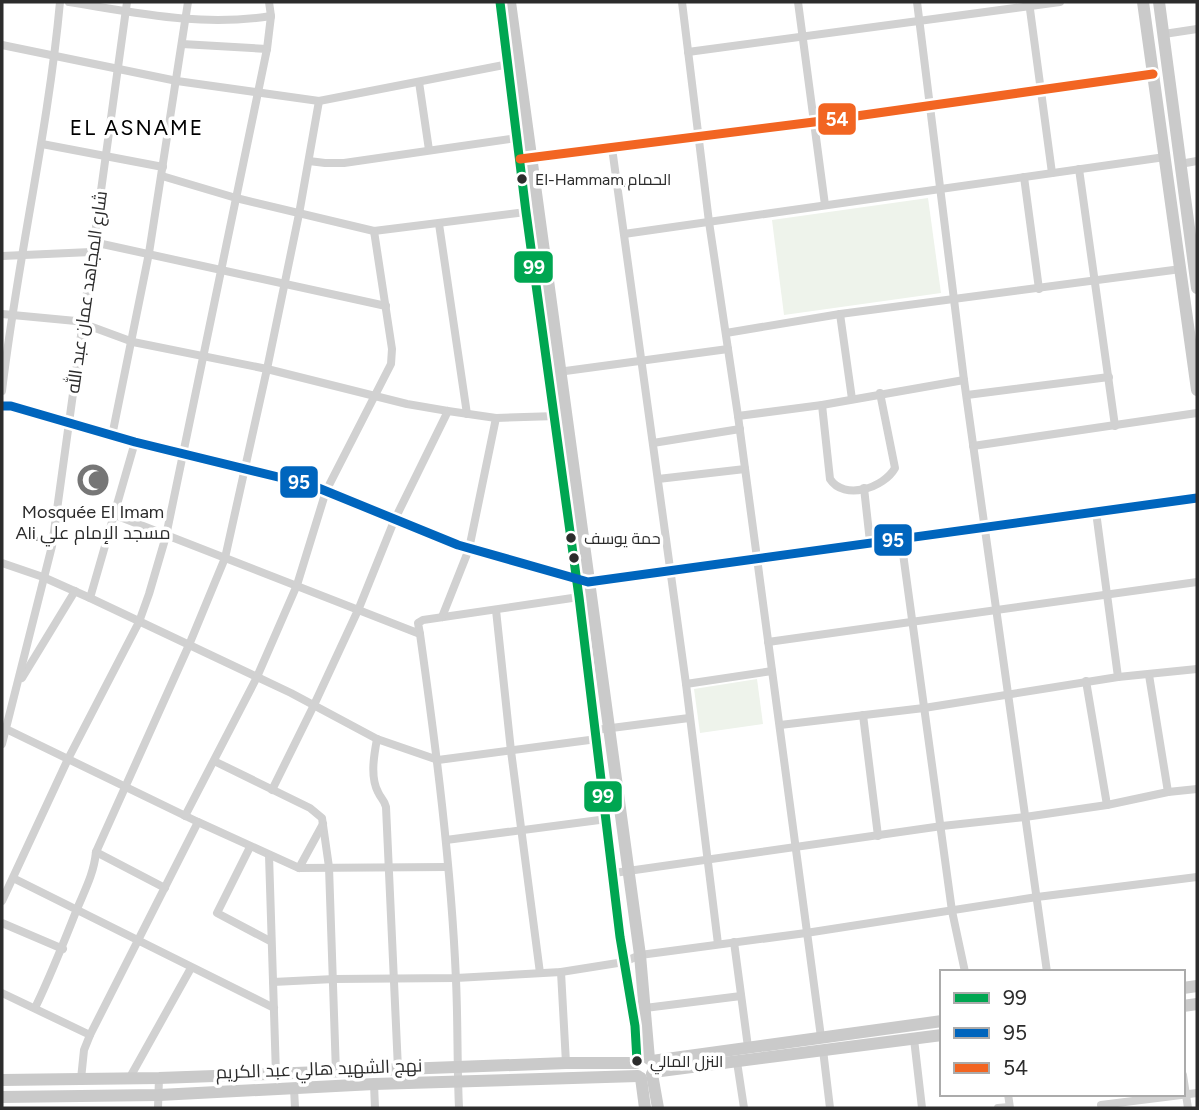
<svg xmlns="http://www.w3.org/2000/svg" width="1199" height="1110" viewBox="0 0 1199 1110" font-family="Figtree,Cairo,sans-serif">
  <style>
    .green { fill: #eef3eb }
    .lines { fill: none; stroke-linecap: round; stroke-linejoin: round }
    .street { stroke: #d1d1d1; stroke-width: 8 }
    .secondary { stroke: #cacaca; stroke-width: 12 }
    .bus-1-casing { stroke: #fff; stroke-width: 14 }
    .bus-2-casing { stroke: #fff; stroke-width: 14 }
    .bus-3-casing { stroke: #fff; stroke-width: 14 }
    .bus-1 { stroke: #00a651; stroke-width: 9 }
    .bus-2 { stroke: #0065bd; stroke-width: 9 }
    .bus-3 { stroke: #f26522; stroke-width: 9 }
    .bus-dot { fill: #2c2c2c; stroke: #fff; stroke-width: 2.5 }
    .labels { text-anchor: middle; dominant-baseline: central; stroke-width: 7; stroke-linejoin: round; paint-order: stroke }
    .bus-label { font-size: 16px; fill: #2c2c2c; stroke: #fff; text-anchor: start }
    .street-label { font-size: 18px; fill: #2c2c2c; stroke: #fff }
    .poi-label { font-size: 18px; fill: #2c2c2c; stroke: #fff }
    .quarter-label { font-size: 21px; letter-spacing: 2px; fill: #000; stroke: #fff }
    .line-badge { stroke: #fff; stroke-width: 2.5 }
    .badge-label { font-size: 19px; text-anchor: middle; font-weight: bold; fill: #fff }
  </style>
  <rect width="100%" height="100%" fill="#fff"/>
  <g class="green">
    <polygon points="928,198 941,293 784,315 772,220"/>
    <polygon points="757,679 763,724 700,733 694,689"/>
  </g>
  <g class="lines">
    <g class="street">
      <path d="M69,2C138,13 201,27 271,16"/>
      <polyline points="682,2 709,222 738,416 821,1037"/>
      <polyline points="798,2 825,205"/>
      <polyline points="917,2 964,380 1047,972"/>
      <polyline points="1029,2 1052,173"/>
      <polyline points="1164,34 1197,29"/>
      <polyline points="182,44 267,49"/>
      <polyline points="2,45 177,81 319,101 509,64"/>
      <polyline points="688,52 1060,2"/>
      <polyline points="419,82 429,150"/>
      <polyline points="42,144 163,167"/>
      <polyline points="612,148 686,684 718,944"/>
      <polyline points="530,158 1153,74"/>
      <polyline points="309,161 325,163 344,163 517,138"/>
      <polyline points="1180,164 1197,161"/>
      <polyline points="1079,169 1115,426"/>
      <polyline points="162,176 236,198 374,231 526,212"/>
      <polyline points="1024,177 1039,289"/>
      <polyline points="439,224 467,414"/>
      <polyline points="624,234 1165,157"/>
      <polyline points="93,242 386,306"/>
      <polyline points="2,256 91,252"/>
      <polyline points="2,314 76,321 133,342 267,369 407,404 448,411 496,418 557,416"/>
      <polyline points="840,314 852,399"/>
      <polyline points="726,333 840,314 1181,269"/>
      <polyline points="558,372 728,349"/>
      <path d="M2,391C17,261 48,133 60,2"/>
      <polyline points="967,395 1109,377"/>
      <path d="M822,405L830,479C844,501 884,488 895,468L880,393"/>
      <polyline points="2,406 11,406 135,442 311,485 458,545 588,582 1197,498"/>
      <polyline points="738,416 822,405 964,380"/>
      <polyline points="112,436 149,253 188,2"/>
      <polyline points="653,443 740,429"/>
      <polyline points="973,446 1197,413"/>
      <polyline points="658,479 745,469"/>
      <polyline points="864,488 870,542"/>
      <polyline points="1096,512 1118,677"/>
      <polyline points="115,515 420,634 418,623 423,620 579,597"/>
      <polyline points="901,539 952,911 965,972"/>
      <polyline points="2,563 43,577 90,598 291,693 377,739 438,760 597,739"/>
      <polyline points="90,598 135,442"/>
      <polyline points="496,610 511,751 540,973"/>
      <polyline points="442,617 469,549 496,418"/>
      <path d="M420,634C436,748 451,864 456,980C458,1023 457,1065 459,1108"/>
      <polyline points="768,642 1197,582"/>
      <polyline points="1149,675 1168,792"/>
      <polyline points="22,678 75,591"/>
      <polyline points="1086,681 1107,805"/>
      <polyline points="686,684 772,671"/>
      <polyline points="863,715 878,836"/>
      <polyline points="780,725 924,708 1118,677 1197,669"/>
      <polyline points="2,727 198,822 299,868 447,867"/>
      <polyline points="596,730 689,718"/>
      <path d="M377,739C374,755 370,777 378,792C381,799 384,799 386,807L398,1069"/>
      <polyline points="2,744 52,546 127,2"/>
      <polyline points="214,761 310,808 322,818 329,867 336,1073"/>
      <polyline points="272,790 314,705 359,608 394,521 448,411"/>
      <polyline points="185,816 257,677 297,585 326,491 391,364 392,349 374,231"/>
      <polyline points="446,840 607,819"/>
      <polyline points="250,847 217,913 270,941"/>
      <polyline points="96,852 165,888"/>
      <polyline points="269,855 276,1075"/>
      <polyline points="299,868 323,824"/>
      <polyline points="614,873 942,826 1025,817 1107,805 1168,792 1197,789"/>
      <polyline points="13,878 274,1008"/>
      <polyline points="2,901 68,759 139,622 149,594 166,536 267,49 271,16 269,2"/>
      <polyline points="2,923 63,949"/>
      <polyline points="734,942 748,1047"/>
      <polyline points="561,972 566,1063"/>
      <polyline points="273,982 334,979 456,978 561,972 624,962 640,955 663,952 806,933 1037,897 1197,877"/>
      <polyline points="2,993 90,1035"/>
      <path d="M35,1008C51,975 64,942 77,909C85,890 94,873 96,852L189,645L225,558L267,369L299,214L319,101"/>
      <polyline points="645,1008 741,996"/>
      <polyline points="914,1039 922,1108"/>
      <polyline points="823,1050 830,1108"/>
      <polyline points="737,1062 744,1108"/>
      <polyline points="1183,1075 1188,1108"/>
      <polyline points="81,1079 84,1050 90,1035 198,822"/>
      <polyline points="129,1079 191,968"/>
      <polyline points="374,1084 375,1108"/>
      <polyline points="294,1088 295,1108"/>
      <polyline points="1008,1094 1010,1108"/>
      <polyline points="1101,1105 1197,1093"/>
      <polyline points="158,1108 159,1078"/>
      <polyline points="998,1108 1009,1107"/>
    </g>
    <g class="secondary">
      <polyline points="500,2 526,212 579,597 620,937 635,1026 637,1061"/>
      <polyline points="510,2 640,955 649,1059"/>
      <polyline points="1143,2 1197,390"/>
      <polyline points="1159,2 1197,288"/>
      <polyline points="1183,988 1197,986"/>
      <polyline points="1183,1006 1197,1004"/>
      <polyline points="652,1061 942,1021"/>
      <polyline points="653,1072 942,1035"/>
      <polyline points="652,1074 658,1108"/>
      <polyline points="641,1078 645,1108"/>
      <polyline points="2,1080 159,1078 566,1063 636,1063"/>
      <polyline points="2,1097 159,1095 374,1084 638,1076"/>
    </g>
    <defs>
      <polyline id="bus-1" points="500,2 526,212 579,597 620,937 635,1026 637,1061"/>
      <polyline id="bus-2" points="2,406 11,406 135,442 311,485 458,545 588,582 1197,498"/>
      <polyline id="bus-3" points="520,159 814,122 1153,74"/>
    </defs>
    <use href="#bus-1" class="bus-1-casing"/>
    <use href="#bus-2" class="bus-2-casing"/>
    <use href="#bus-3" class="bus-3-casing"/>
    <use href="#bus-1" class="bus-1"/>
    <use href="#bus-2" class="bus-2"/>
    <use href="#bus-3" class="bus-3"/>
  </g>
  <defs>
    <symbol id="mosque-disc" viewBox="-11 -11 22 22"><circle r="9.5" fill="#767676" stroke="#fff"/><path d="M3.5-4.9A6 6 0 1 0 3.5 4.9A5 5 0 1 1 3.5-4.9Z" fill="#fff"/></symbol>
  </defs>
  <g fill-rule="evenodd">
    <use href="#mosque-disc" x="74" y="461" width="38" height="38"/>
  </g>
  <g class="bus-dot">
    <circle cx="522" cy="179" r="6"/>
    <circle cx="571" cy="538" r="6"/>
    <circle cx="574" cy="558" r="6"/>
    <circle cx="637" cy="1061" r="6"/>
  </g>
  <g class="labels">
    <g class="bus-label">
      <text x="535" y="179">El-Hammam,الحمام</text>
      <text x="584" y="538">حمة يوسف</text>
      <text x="650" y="1061">النزل المالي</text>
    </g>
    <g class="street-label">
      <text transform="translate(87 292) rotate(-82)">شارع المجاهد عمان عبد الله</text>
      <text transform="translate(319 1069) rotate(-2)">نهج الشهيد هالي عبد الكريم</text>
    </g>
    <g class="poi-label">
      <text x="93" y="512">Mosquée El Imam<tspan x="93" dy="21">Ali,مسجد الإمام علي</tspan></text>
    </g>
    <g class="quarter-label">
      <text x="137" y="127">EL ASNAME</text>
    </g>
  </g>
  <g class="line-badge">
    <rect x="817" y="102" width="40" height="34" rx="7" fill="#f26522"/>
    <rect x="513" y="250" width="41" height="34" rx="7" fill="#00a651"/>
    <rect x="279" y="465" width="40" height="34" rx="7" fill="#0065bd"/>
    <rect x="873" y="523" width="40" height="34" rx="7" fill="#0065bd"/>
    <rect x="583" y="780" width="40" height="33" rx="7" fill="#00a651"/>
  </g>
  <g class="badge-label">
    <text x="837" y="126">54</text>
    <text x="534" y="274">99</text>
    <text x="299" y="489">95</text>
    <text x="893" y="547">95</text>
    <text x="603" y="803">99</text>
  </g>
  <rect width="1199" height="1110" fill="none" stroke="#2c2c2c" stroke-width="7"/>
  <rect x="940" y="970" width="245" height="126" fill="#ffffff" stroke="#ababab" stroke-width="2"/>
  <rect x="954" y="993" width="35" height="10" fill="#00a651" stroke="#ababab" stroke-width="2"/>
  <text x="1003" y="1005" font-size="21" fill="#2c2c2c">99</text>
  <rect x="954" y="1028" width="35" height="10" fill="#0065bd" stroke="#ababab" stroke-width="2"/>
  <text x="1003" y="1040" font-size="21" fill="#2c2c2c">95</text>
  <rect x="954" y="1063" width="35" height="10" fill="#f26522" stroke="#ababab" stroke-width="2"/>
  <text x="1003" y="1075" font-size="21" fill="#2c2c2c">54</text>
</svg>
